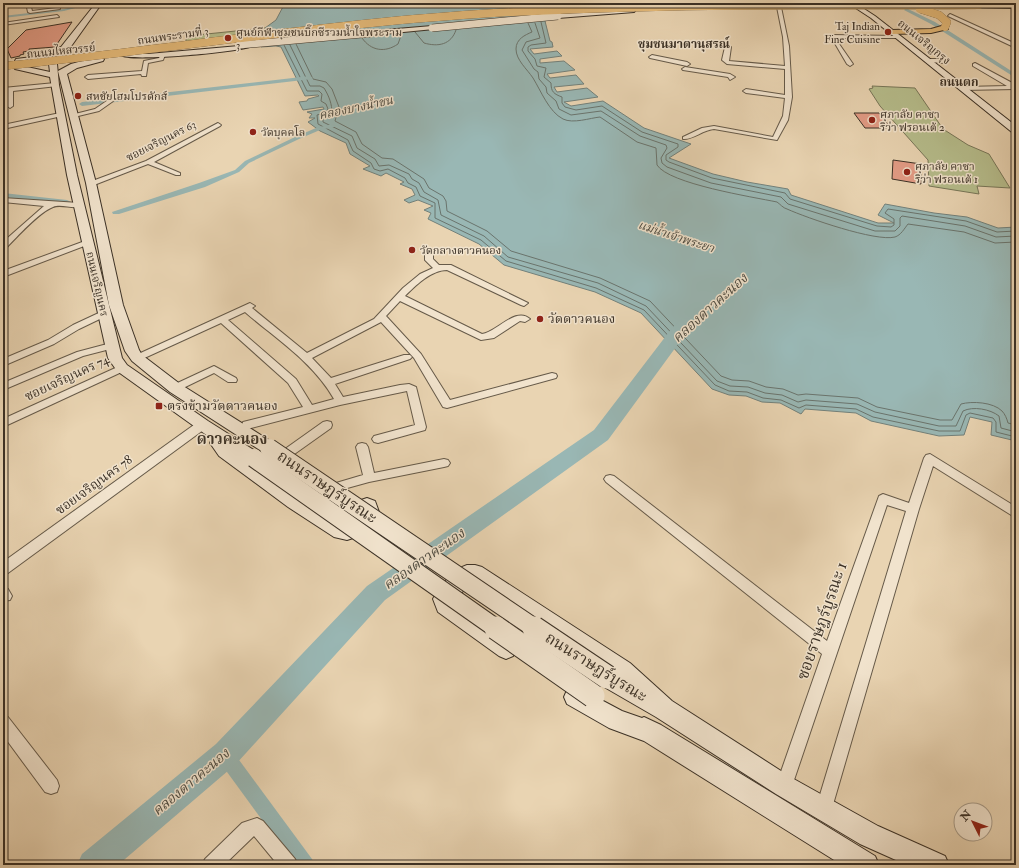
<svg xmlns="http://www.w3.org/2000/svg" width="1019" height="868" viewBox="0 0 1019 868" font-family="'IM FELL Double Pica','Noto Serif Thai',serif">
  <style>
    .green { fill: #b6bd8c; stroke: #787759 }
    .water { fill: #99b7b4; stroke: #73817b }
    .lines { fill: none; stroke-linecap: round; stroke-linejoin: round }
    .shore { stroke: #6a746d; stroke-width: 1 }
    .canal { fill: #99b7b4; fill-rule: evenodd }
    .river { fill: #99b7b4; fill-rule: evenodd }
    .building { fill: #e39c86; stroke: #3b3126 }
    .street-casing { stroke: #665a49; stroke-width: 2 }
    .secondary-casing { stroke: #3b3126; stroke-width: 2 }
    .primary-casing { stroke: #3b3126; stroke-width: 2 }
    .street { fill: #f1e3cd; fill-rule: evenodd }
    .secondary { fill: #f1e3cd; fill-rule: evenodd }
    .primary { fill: #e4ba79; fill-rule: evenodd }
    .secondary-bridge-far2-casing { stroke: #3b3126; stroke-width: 8; stroke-linecap: butt }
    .secondary-bridge-far1-casing { stroke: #3b3126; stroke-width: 20; stroke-linecap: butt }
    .secondary-bridge-casing { stroke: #3b3126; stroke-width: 25; stroke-linecap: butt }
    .primary-bridge-casing { stroke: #3b3126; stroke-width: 8; stroke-linecap: butt }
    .secondary-bridge-far2 { stroke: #f1e3cd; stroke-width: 7 }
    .secondary-bridge-far1 { stroke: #f1e3cd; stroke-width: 18 }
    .secondary-bridge { stroke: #f1e3cd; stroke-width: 23 }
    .primary-bridge { stroke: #e4ba79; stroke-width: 8 }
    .poi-dot { fill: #8f2418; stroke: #f1e3cd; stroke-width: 1.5 }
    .labels { text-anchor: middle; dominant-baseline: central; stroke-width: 3; stroke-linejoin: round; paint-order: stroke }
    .far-poi-label { font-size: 11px; fill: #3b3126; stroke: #f1e3cd; text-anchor: start }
    .far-street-label { font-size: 11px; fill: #3b3126; stroke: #f1e3cd }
    .far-neighbourhood-label { font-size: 12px; font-weight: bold; fill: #3b3126; stroke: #f1e3cd }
    .far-water-label { font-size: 12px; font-style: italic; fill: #4e4c42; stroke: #f1e3cd }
    .poi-label { font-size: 13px; fill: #3b3126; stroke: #f1e3cd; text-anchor: start }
    .street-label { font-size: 13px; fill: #3b3126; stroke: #f1e3cd }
    .water-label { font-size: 14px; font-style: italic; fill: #4e4c42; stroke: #f1e3cd }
    .quarter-label { font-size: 15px; font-weight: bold; fill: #3b3126; stroke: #f1e3cd }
    .near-street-label { font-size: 16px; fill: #3b3126; stroke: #f1e3cd }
  </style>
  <rect width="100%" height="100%" fill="#e9d4b2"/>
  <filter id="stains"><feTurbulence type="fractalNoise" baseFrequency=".005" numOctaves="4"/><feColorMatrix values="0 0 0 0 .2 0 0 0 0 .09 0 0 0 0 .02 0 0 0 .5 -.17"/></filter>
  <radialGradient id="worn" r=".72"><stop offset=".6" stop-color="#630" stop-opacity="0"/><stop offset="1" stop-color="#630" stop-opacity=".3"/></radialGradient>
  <g class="green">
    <polygon points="265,28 271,39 185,45 187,36"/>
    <polygon points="872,86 915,88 943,129 968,145 989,154 1010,188 977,186 979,194 929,186 928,160 880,106 869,89 873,88"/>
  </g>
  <polygon class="water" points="285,3 548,3 545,6 541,14 545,21 550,41 552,42 553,47 530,49 534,54 557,51 562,56 540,59 540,63 564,61 575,70 547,74 550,78 576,75 584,84 554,87 557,92 587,88 598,97 564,102 571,106 603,101 644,128 691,144 669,158 713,174 747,182 788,189 791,195 878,223 894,223 878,215 885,204 934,213 967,217 998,228 1016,227 1016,441 991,435 992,422 970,417 964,435 939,436 871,421 856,413 805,409 801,414 780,403 762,402 746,396 729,395 712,389 641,313 595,292 504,265 479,244 428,219 431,213 424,210 433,206 418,200 409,203 404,200 415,195 412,189 400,184 404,182 386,173 381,176 363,169 370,166 350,154 346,143 320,131 308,122 315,118 309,118 312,114 307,112 324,109 323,107 303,110 299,102 307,101 308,99 319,96 318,95 305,96 281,47 276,46 261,47 261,40 271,39 265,28 276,20"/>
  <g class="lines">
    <g class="shore">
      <path d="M541,22L546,43L531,45L528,47V51L535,59L537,66L546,68L544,77L551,83C551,92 554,94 562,97V103L565,107L576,110L602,106L642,132L678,144V147L666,155V160L669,162L712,178L785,193L790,199L877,226L891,227L894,225V219L885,213L888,209L966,221L997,232L1016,231"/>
      <path d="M528,23L532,32C525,35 516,39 516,49C516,60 527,69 533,78C541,91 549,112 563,119C573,124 590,118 600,117L637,142L656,148L657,165C669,184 753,197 777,202C780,204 783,208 787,209C807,218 876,242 895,237C901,235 904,229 908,224L964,232L995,243L1016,242"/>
      <polyline points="535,23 540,38 526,42 522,50 534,69 538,72 539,79 546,87 547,93 556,101 559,109 571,115 601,111 640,136 666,145 667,148 661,158 662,163 667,167 711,183 781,197 788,204 875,231 895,231 900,226 900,218 902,216 965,226 996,237 1016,236"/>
      <path d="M415,32L424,43C438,47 451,45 456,30"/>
      <path d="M362,38C371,51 385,53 398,44L402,33"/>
      <path d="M296,44L313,79L326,82L332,89L339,107L335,121L356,132L362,144L382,158L393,159L424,179L429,188L443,196L446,201L447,211L487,231L511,251L600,278L650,301L721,376L732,380L749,381L766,387L783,389L798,395L806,394L858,398L877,407L940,420H952L961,404C972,401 993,402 1002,411C1005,414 1007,419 1008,423L1016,425"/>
      <polyline points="284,45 307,91 319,91 322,94 321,101 326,104 328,109 325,113 317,115 318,124 348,140 353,151 371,163 374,169 380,171 388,169 405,178 408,183 416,187 420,196 435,203 435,218 481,240 506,261 596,288 644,310 715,385 729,391 747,392 763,398 781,400 799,408 806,405 856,409 873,417 939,431 960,431 966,415 970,413 993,418 996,422 996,432 1016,437"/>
      <path d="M290,45L310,86H320L324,88C329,96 332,104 332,113L323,119V122L352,136L357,148L375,159L379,166L389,165L409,174L412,179L419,183L424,192L438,200L441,215L484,236L508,257L598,283L646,306L717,381L730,386L748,387L765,393L782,395L798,402L806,400L857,404L875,412L939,426H956L963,411C973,406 990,409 999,416L1001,428L1016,432"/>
    </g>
    <g class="canal">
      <polygon points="87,3 94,3 64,11 3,18 3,16 64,9"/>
      <polygon points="906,8 935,22 1016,74 1011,75 931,24 904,10"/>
      <polygon points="310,76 313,78 312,79 82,106 79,104 82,102"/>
      <polygon points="332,124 335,126 334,127 320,130 299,139 249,163 239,172 205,187 119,214 113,214 112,212 199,183 235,170 245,161 295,137 316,128"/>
      <polygon points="3,193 67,200 71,202 67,204 3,197"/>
      <polygon points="225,747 231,749 312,859 315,865 295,865 219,761 217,755 219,749"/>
    </g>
    <polygon class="river" points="688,318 694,319 696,323 684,336 608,440 385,600 236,764 118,865 77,865 82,854 216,744 367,586 594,430 672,328 682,319"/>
  </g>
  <g class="building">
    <polygon points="72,22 55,47 29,49 29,51 23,52 24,54 20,55 20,56 11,58 7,49 26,30"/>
    <polygon points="854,113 879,113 891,128 865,128"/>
    <polygon points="893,160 921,164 921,184 892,179"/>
  </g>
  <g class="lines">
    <defs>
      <g id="street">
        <polygon points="26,3 30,3 32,11 56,8 55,3 59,3 60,9 30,13 28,12"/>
        <polygon points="107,3 130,3 97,6 95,5"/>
        <path d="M779,6L781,7L789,46L792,97L788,120L777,140L714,129C703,130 692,140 683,139V137L702,128L714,126L773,137L783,116L785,98L746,93L743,91L746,89L785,95V69L727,64L722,60L725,47L728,45L731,47L729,61L785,66L783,37L777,7Z"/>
        <polygon points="950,14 1016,44 1016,48 948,16"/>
        <polygon points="57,15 59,17 3,25 3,23"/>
        <polygon points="830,35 899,36 901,37 899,38 835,38 853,64 850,66 847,64"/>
        <polygon points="162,53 165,55 163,60 148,63 146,76 142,76 141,74 88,79 85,77 88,75 142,71 144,61 159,58"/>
        <polygon points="652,55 687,62 690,64 687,66 650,58 649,57"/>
        <polygon points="929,59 945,59 948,61 945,63 927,62 927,60"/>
        <polygon points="975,63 1016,85 1016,89 962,90 961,89 964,87 1007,86 973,66 973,64"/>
        <polygon points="685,67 730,74 735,77 730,80 728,77 683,70 682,69"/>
        <polygon points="55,83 58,85 57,86 13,91 13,106 10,108 7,106 7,91 3,92 3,88"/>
        <polygon points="111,98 116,99 99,111 74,117 71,115 95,109"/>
        <polygon points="60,113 63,115 62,116 3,129 3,125"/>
        <polygon points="218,123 221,125 220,126 154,162 180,173 180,175 176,175 148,164 94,185 88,185 87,183 146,161"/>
        <path d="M3,198L79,203L83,205C75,211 62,203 53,207C39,212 17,237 6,248H3V242L44,206L3,202Z"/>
        <polygon points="85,241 88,241 92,243 3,277 3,271"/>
        <path d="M429,249H432L436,251L433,255V259L439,265H451L528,303L524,306L521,305L447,270C431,270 415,286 405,296L482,334C497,332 516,306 530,319L525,322L520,321L494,338L481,340L400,301L386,316L421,354L450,400L552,373L556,374L557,376L556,378L447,408L443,407L414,358L381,322L312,358L331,378L404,355H410L412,357L410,359L335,384L343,397L400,385L409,384L416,387L426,427L425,430L378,443L374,442L372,439L374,436L415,425L407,391L340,405L247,429L243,428L242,425L243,422L303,407L288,383L221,323L140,360H134L132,358L134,356L250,303L255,306L252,308L307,353L374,319L403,288L420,274L433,268L425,260V255ZM245,312C276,339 313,362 334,399L312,405L296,379L228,320Z"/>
        <polygon points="103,311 108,314 106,316 79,329 54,344 3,366 3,359 48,340 73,325"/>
        <polygon points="111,343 114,344 116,346 114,348 83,356 3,390 3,383 77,352"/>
        <polygon points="122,365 126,366 127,368 126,370 3,427 3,419"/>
        <polygon points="214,366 236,378 237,380 236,382 228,382 214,373 179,390 175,391 170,388 171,386"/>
        <polygon points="202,421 206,422 207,425 206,428 8,573 3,574 3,562 198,422"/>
        <polygon points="327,421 331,422 332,425 331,428 293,455 285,455 283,452 285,449 323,422"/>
        <polygon points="362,443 366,444 368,447 374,473 444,459 448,460 450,463 448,466 444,467 369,482 340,490 336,489 334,486 336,483 363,475 356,447 358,444"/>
        <polygon points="930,454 1016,507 1016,518 933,466 919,509 832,808 830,814 824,816 818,814 816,808 906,511 887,505 792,786 790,792 784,794 778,792 776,786 822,654 606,482 604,479 606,476 610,475 614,476 827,641 879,496 883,494 909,503 924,458 926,455"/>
        <polygon points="3,587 8,589 12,596 10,600 3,601"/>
        <polygon points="3,714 8,717 57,780 59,786 57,792 51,794 45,792 3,735"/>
        <polygon points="257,818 263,821 295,859 298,865 278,865 254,836 224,865 202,865 205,859 242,823"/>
      </g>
      <g id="secondary">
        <path d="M96,3H102L72,45L62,54L57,64L59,85L77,175L122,358L127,365L208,421L260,454L262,458L260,462L253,464L300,497L344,525L361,510L358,505L361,500L367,498L375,501L379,512L376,517L353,538L347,540L334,537L288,507L219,456L210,443L212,439L117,371L108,358L67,175L50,77L15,69L14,67L18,65L50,72L49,64L55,54C45,57 23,67 15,61L16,59L32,57L61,47Z"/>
        <polygon points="848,3 855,3 875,16 1016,126 1016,134 1013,133 871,18"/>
        <polygon points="961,4 1016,4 1016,8 959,7 959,5"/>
        <polygon points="632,9 635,11 634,12 558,18 555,16 558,14"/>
        <polygon points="432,26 434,27 434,29 373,35 369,33 373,31"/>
        <path d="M244,39L254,40L255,45C246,52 129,62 121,55L125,53L148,54L239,46L247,44L243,41Z"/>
        <polygon points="97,57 100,57 104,59 103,61 77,68 67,74 96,183 123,305 139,350 142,355 180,384 275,444 277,448 275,452 269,454 263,452 170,392 132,361 125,351 109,305 86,183 58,71 71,64"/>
        <path d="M467,565H475L482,567L613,652L630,663L672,701L792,778L878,826L945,856L949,865H907L860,844L776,794L656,717L599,684L596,677L599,670L602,669L472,581L454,601L513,642L516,649L513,656L506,659L499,656L438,612L433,599C439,587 454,569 467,565Z"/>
        <polygon points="575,686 622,711 642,718 644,717 661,725 875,856 879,865 842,865 644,741 609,728 567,704 564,697 567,690"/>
      </g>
      <g id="primary">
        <polygon points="979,3 1016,3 1016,7 977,6 976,5"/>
        <polygon points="945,25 948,25 948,29 931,33 892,34 888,32 892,30 931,29"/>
      </g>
    </defs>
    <use href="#street" class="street-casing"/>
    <use href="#secondary" class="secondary-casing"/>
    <use href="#primary" class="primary-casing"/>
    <use href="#street" class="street"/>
    <use href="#secondary" class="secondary"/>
    <use href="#primary" class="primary"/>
    <defs>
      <g id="secondary-bridge-far2">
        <polyline points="432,28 558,16"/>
        <polyline points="239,45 373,33"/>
      </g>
      <g id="secondary-bridge-far1">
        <polyline points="269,448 536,629"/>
        <polyline points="254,458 497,629"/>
      </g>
      <g id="secondary-bridge">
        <polyline points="496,628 593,696"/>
        <polyline points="534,628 607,677"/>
      </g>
      <g id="primary-bridge">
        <polyline points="920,9 939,15 947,22 945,27"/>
        <path d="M3,66C156,51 309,26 463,15C634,3 807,6 979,5"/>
      </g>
    </defs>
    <use href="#secondary-bridge-far2" class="secondary-bridge-far2-casing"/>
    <use href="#secondary-bridge-far1" class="secondary-bridge-far1-casing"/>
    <use href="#secondary-bridge" class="secondary-bridge-casing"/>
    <use href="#primary-bridge" class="primary-bridge-casing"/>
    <use href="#secondary-bridge-far2" class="secondary-bridge-far2"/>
    <use href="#secondary-bridge-far1" class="secondary-bridge-far1"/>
    <use href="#secondary-bridge" class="secondary-bridge"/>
    <use href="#primary-bridge" class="primary-bridge"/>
  </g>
  <g class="poi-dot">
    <circle cx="888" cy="32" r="4"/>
    <circle cx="228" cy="38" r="4"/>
    <circle cx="78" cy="96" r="4"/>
    <circle cx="872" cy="120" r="4"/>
    <circle cx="253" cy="132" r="4"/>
    <circle cx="907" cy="172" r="4"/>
    <circle cx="412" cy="250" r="4"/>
    <circle cx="540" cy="319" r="4"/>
    <rect x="155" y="402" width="8" height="8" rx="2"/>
  </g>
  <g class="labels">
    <g class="far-poi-label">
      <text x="880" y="26" text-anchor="end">Taj Indian<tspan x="880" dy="13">Fine Cuisine</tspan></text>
      <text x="236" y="32">ศูนย์กีฬาชุมชนบิ๊กซีรวมน้ำใจพระราม<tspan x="236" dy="13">3</tspan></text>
      <text x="86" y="96">สหชัยโฮมโปรดักส์</text>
      <text x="880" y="114">ศุภาลัย คาซา<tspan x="880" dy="13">ริว่า ฟรอนเต้ 2</tspan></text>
      <text x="261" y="132">วัดบุคคโล</text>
      <text x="915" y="166">ศุภาลัย คาซา<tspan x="915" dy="13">ริว่า ฟรอนเต้ 1</tspan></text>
      <text x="420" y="250">วัดกลางดาวคนอง</text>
    </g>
    <g class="far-street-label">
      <text transform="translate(173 36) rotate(-8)">ถนนพระรามที่ 3</text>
      <text transform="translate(924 42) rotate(39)">ถนนเจริญกรุง</text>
      <text transform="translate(61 51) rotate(-6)">ถนนมไหสวรรย์</text>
      <text transform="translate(161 141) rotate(-27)">ซอยเจริญนคร 63</text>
      <text transform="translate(97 284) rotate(77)">ถนนเจริญนคร</text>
    </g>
    <g class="far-neighbourhood-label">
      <text x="684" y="44">ชุมชนมาตานุสรณ์</text>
      <text x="959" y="82">ถนนตก</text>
    </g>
    <g class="far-water-label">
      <text transform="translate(356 108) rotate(-12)">คลองบางน้ำชน</text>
      <text transform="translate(676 237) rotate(18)">แม่น้ำเจ้าพระยา</text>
    </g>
    <g class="poi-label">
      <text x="548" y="319">วัดดาวคนอง</text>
      <text x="167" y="406">ตรงข้ามวัดดาวคนอง</text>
    </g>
    <g class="street-label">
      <text transform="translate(67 378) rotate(-25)">ซอยเจริญนคร 74</text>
      <text transform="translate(94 485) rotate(-36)">ซอยเจริญนคร 78</text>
    </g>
    <g class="water-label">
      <text transform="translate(710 308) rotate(-42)">คลองดาวคะนอง</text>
      <text transform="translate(424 559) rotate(-35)">คลองดาวคะนอง</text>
      <text transform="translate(191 782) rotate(-40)">คลองดาวคะนอง</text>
    </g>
    <g class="quarter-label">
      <text x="232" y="439">ดาวคะนอง</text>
    </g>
    <g class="near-street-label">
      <text transform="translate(327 487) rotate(34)">ถนนราษฎร์บูรณะ</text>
      <text transform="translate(822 621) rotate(-71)">ซอยราษฎร์บูรณะ 1</text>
      <text transform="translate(596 667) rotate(32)">ถนนราษฎร์บูรณะ</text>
    </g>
  </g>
  <rect width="1019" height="868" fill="none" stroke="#e9d4b2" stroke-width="16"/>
  <rect x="4" y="4" width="1011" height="860" fill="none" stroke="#3b3126" stroke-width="2"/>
  <rect x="8" y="8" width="1003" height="852" fill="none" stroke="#3b3126"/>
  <g transform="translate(973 822) rotate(312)"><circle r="19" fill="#f1e3cd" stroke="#a89c8a"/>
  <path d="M0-3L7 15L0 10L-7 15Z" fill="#8f2418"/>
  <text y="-6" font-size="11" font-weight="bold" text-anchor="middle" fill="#3b3126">N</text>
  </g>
  <rect width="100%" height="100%" filter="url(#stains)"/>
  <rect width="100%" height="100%" fill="url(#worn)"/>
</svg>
